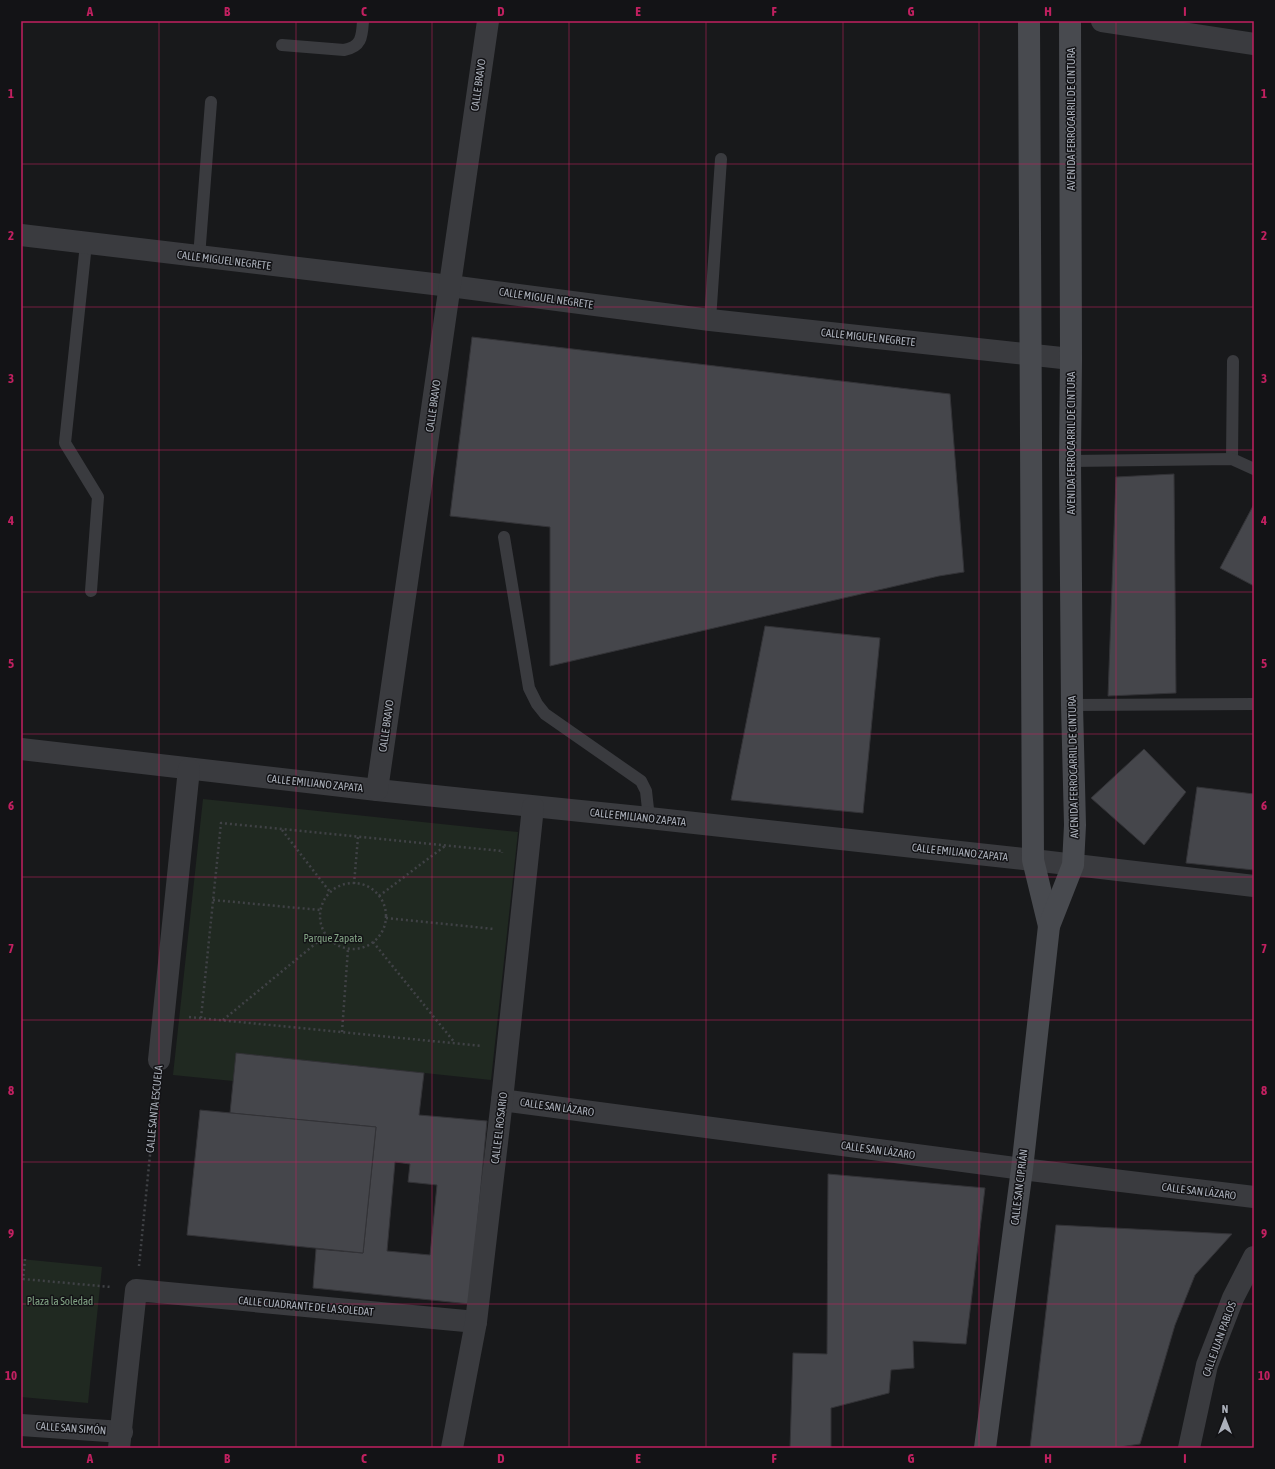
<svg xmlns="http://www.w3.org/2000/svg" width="1275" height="1469" viewBox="0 0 1275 1469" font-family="'Asap Condensed',sans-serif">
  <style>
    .green { fill: #202921 }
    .building { fill: #45464b; stroke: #333337; fill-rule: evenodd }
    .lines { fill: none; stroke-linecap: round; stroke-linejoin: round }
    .path { stroke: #404246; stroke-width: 2.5; stroke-dasharray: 2 3; stroke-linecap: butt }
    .lane { stroke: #3a3b3f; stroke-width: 12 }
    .street { stroke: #3a3b3f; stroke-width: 22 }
    .secondary { stroke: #484a4f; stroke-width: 22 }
    .grid { fill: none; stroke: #c12060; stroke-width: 1; stroke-opacity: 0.55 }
    .labels { text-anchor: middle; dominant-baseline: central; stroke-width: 3; stroke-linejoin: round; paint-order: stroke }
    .street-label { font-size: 11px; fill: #abb0ba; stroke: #131316 }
    .park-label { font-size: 11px; fill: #83a485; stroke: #131316 }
    .neatline { fill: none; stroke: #c12060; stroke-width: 1.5 }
    .grid-label { font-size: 13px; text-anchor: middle; font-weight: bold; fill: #c12060 }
  </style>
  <rect width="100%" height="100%" fill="#18191b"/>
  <g class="green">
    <polygon points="203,799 518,832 491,1080 236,1053 233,1081 173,1075"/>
    <polygon points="21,1259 102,1267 88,1403 21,1397"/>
  </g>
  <g class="building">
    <polygon points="472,337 950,394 964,572 939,576 550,666 550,527 450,516"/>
    <polygon points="1174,474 1176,693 1108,696 1116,477"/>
    <polygon points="1254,504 1254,586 1220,568"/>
    <polygon points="765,626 880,638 863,813 731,800"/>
    <polygon points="1144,749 1186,792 1144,845 1091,798"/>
    <polygon points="1197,787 1254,794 1254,870 1186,863"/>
    <path d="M236,1053L424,1073L419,1115L487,1121L470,1304L313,1288L316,1249L363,1253L376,1127L230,1113ZM395,1162L410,1164L408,1182L437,1185L430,1255L387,1251Z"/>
    <polygon points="200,1110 376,1127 363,1253 187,1235"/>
    <polygon points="828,1174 985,1188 966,1344 913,1341 914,1368 891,1370 889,1393 831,1408 831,1448 790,1448 793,1353 827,1354"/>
    <polygon points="1056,1225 1232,1234 1195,1275 1175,1325 1140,1444 1113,1448 1030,1448"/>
  </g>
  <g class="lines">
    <g class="path">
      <polyline points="282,830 330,892"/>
      <circle cx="353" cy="916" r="33"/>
      <polyline points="354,884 358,837"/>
      <polyline points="379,896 445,846"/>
      <polyline points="213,900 320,910"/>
      <polyline points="386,918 494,929"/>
      <polyline points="373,942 455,1043"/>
      <polyline points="189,1017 482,1046"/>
      <polyline points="201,1018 221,823 502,851 502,853"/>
      <polyline points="223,1020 326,935"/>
      <polyline points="342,1032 348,949"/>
      <polyline points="25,1259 23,1279 111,1287"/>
      <polyline points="139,1266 157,1084"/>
    </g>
    <g class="lane">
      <path d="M282,45L344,50C362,47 362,36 363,21"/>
      <polyline points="86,244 65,443 98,497 91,591"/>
      <polyline points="199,257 211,102"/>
      <polyline points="710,320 721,159"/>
      <polyline points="1232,459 1233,361"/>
      <polyline points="1070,461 1232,459 1254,469"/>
      <polyline points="504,537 529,688 537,704 545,714 641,781 646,791 649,818"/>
      <polyline points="1072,705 1254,704"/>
    </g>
    <g class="street">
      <polyline points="1102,21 1254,44"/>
      <polyline points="21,235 450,286 710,320 1071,359"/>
      <polyline points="21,749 377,790 649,818 1033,860 1254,886"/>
      <polyline points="377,790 488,21"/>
      <polyline points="159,1060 189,769"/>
      <polyline points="502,1100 1022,1169 1254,1197"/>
      <polyline points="21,1425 122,1432"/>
      <polyline points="119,1448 136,1290 476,1322"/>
      <polyline points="452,1448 476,1322 502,1100 533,807"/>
      <polyline points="1189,1448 1207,1365 1233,1298 1254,1257"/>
    </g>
    <g class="secondary">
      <polyline points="1029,21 1033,860 1049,926"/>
      <polyline points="985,1448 1022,1169 1049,926 1073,865 1075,825 1072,705 1070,461 1071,359 1070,21"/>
    </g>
  </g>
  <path class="grid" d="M159,21V1448M296,21V1448M432,21V1448M569,21V1448M706,21V1448M843,21V1448M979,21V1448M1116,21V1448M21,164H1254M21,307H1254M21,450H1254M21,592H1254M21,734H1254M21,877H1254M21,1020H1254M21,1162H1254M21,1304H1254"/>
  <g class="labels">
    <g class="street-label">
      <text transform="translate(478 85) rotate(-82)">CALLE BRAVO</text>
      <text transform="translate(1071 119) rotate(-90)">AVENIDA FERROCARRIL DE CINTURA</text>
      <text transform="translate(224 260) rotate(7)">CALLE MIGUEL NEGRETE</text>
      <text transform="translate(546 298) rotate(8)">CALLE MIGUEL NEGRETE</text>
      <text transform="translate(868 337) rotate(6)">CALLE MIGUEL NEGRETE</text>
      <text transform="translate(433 406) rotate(-82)">CALLE BRAVO</text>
      <text transform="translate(1071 443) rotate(-90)">AVENIDA FERROCARRIL DE CINTURA</text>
      <text transform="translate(386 726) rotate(-82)">CALLE BRAVO</text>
      <text transform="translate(1073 767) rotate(-91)">AVENIDA FERROCARRIL DE CINTURA</text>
      <text transform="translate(315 783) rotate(6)">CALLE EMILIANO ZAPATA</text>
      <text transform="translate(638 817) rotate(6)">CALLE EMILIANO ZAPATA</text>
      <text transform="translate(960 852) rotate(6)">CALLE EMILIANO ZAPATA</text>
      <text transform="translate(557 1107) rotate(8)">CALLE SAN LÁZARO</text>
      <text transform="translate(154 1109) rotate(-84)">CALLE SANTA ESCUELA</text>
      <text transform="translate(499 1128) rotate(-83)">CALLE EL ROSARIO</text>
      <text transform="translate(878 1150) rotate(8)">CALLE SAN LÁZARO</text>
      <text transform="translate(1019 1187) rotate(-83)">CALLE SAN CIPRIÁN</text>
      <text transform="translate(1199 1191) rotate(7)">CALLE SAN LÁZARO</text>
      <text transform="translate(306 1306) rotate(5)">CALLE CUADRANTE DE LA SOLEDAT</text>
      <text transform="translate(1219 1339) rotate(-70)">CALLE JUAN PABLOS</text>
      <text transform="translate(71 1428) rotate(4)">CALLE SAN SIMÓN</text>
    </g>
    <g class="park-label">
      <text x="333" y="938">Parque Zapata</text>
      <text x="60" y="1301">Plaza la Soledad</text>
    </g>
  </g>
  <rect width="1275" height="1469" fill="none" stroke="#131316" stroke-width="44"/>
  <g transform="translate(1225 1419)" stroke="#131316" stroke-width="3" paint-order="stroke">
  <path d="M0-3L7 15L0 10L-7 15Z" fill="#abb0ba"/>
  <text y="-6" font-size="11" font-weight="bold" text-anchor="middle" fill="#abb0ba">N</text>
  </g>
  <rect x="22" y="22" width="1231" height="1425" class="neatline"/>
  <g class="grid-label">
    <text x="90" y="16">A</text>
    <text x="227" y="16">B</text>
    <text x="364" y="16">C</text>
    <text x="501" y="16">D</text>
    <text x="638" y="16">E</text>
    <text x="774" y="16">F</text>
    <text x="911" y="16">G</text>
    <text x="1048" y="16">H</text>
    <text x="1185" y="16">I</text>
    <text x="11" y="98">1</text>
    <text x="1264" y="98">1</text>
    <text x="11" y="240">2</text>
    <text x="1264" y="240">2</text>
    <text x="11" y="383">3</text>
    <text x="1264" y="383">3</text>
    <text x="11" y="525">4</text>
    <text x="1264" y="525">4</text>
    <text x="11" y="668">5</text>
    <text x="1264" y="668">5</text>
    <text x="11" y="810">6</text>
    <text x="1264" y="810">6</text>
    <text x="11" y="953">7</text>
    <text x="1264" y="953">7</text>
    <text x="11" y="1095">8</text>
    <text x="1264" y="1095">8</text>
    <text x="11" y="1238">9</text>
    <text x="1264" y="1238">9</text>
    <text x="11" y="1380">10</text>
    <text x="1264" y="1380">10</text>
    <text x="90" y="1463">A</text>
    <text x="227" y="1463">B</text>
    <text x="364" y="1463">C</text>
    <text x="501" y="1463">D</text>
    <text x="638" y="1463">E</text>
    <text x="774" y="1463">F</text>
    <text x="911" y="1463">G</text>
    <text x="1048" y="1463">H</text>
    <text x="1185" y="1463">I</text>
  </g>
</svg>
